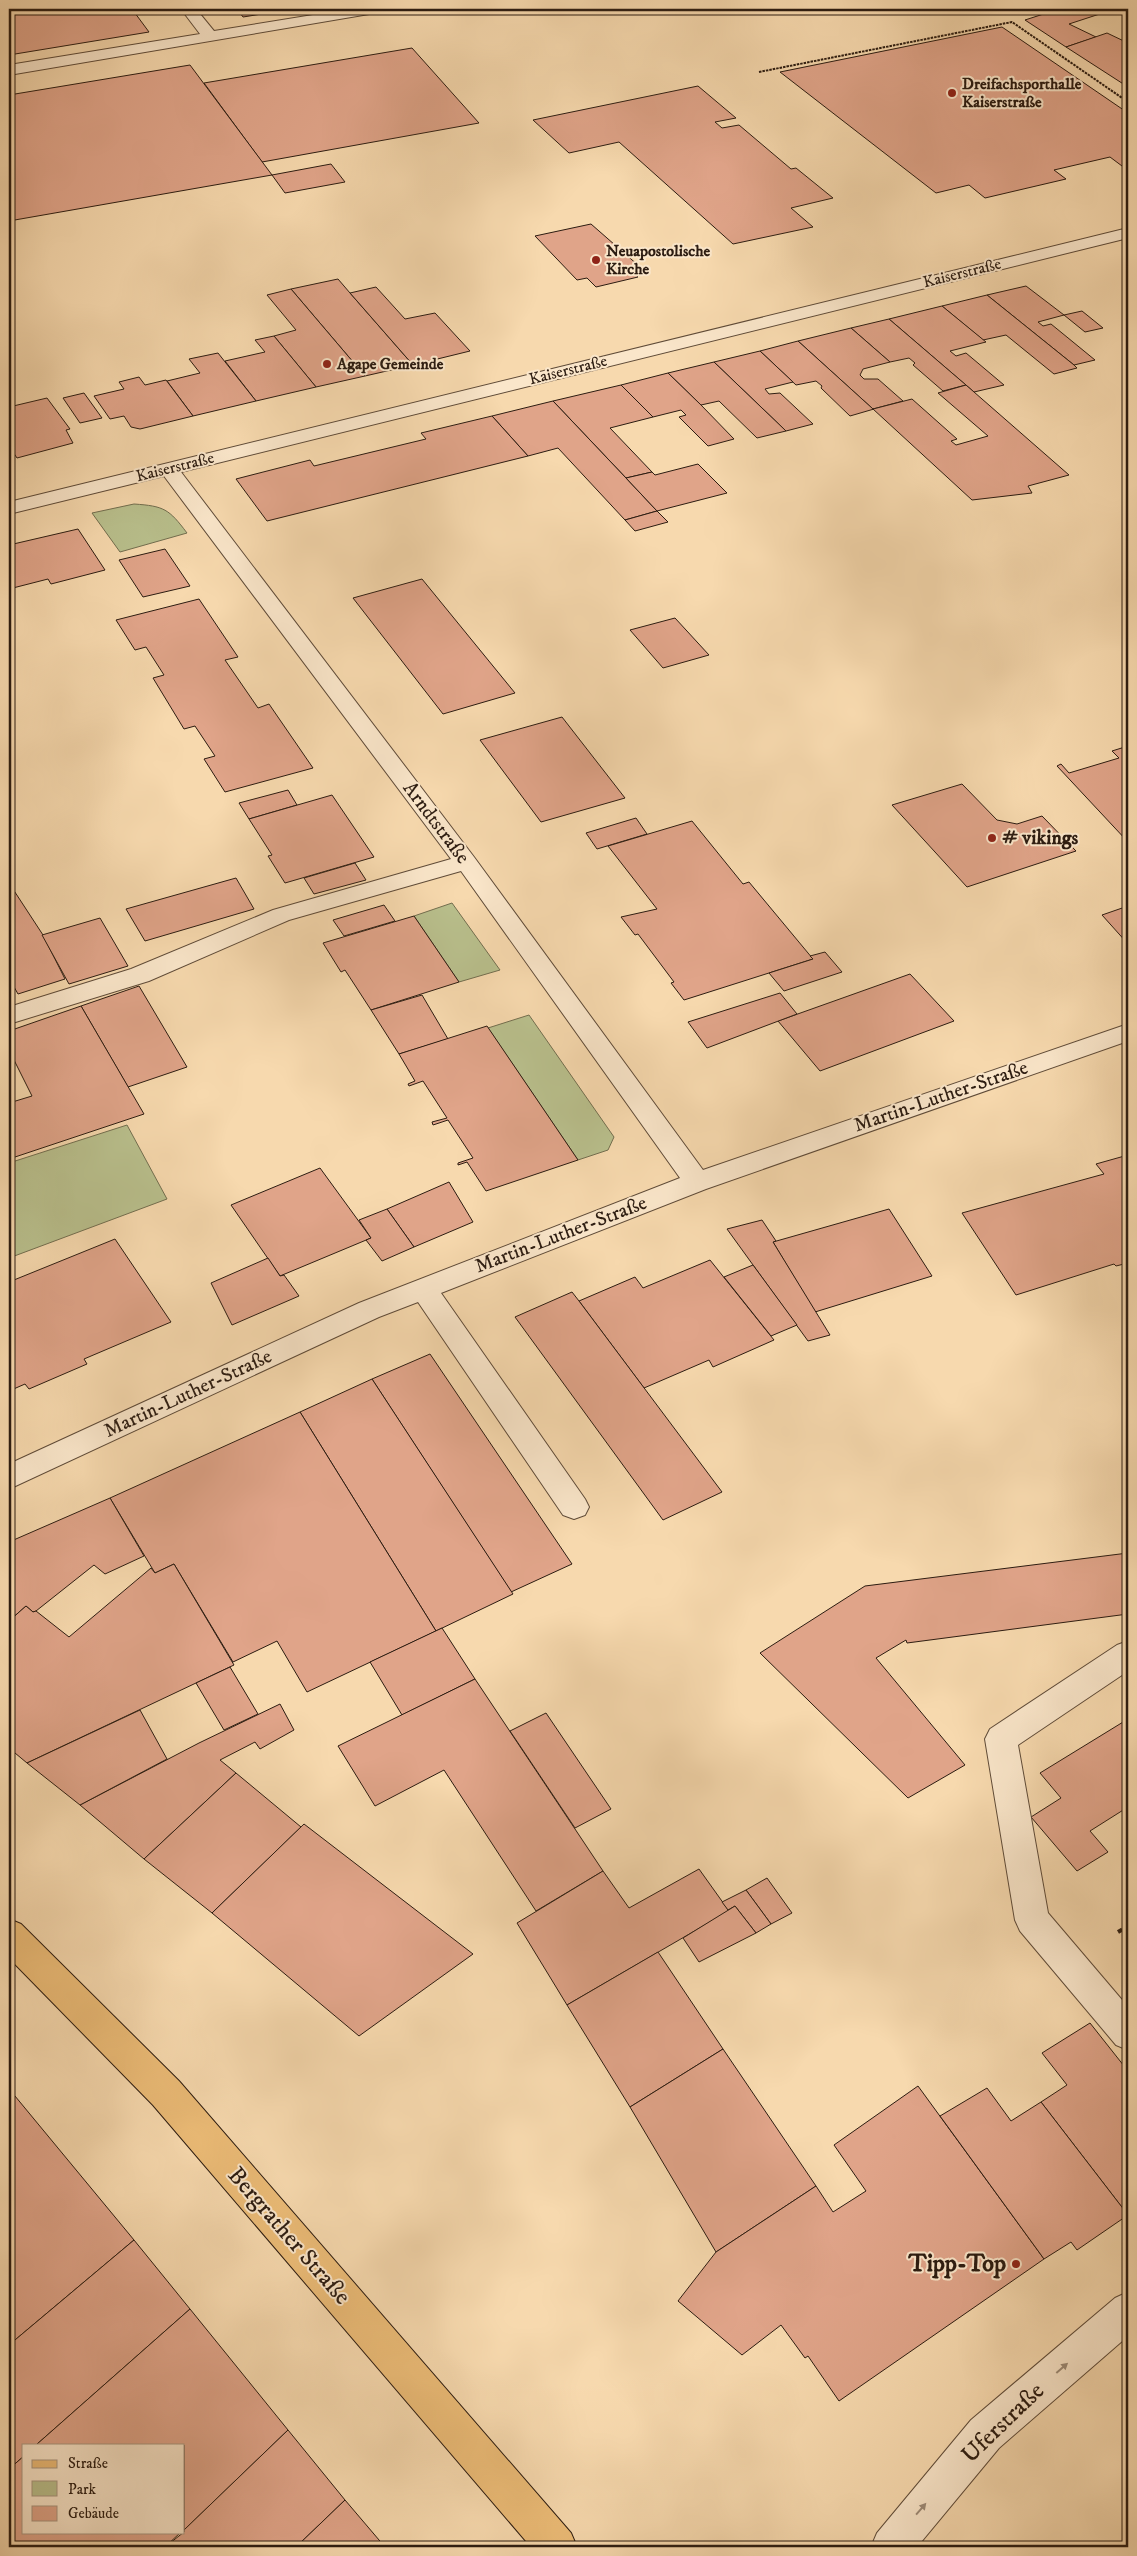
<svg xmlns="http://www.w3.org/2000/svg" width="1137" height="2556" viewBox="0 0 1137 2556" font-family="'IM FELL DW Pica',serif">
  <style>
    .green { fill: #b9c08d; stroke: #726e4f }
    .building { fill: #e0a489; stroke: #2c1c11 }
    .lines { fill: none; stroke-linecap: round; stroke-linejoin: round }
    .minor-casing { stroke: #5f4b38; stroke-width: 2 }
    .major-casing { stroke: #2c1c11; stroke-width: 2 }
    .path-far1 { stroke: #2c1c11; stroke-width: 2; stroke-dasharray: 2.5 1; stroke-linecap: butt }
    .path { stroke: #2c1c11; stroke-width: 4; stroke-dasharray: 5 3; stroke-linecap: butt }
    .minor { fill: #fae6ca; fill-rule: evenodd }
    .major { fill: #ecbc77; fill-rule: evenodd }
    .oneway { fill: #9d8b77 }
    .poi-dot { fill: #8f2418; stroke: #fae6ca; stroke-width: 2 }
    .labels { text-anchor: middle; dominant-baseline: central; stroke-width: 4; stroke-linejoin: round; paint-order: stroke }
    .far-poi-label { font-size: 16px; font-weight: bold; fill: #2c1c11; stroke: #fae6ca; text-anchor: start }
    .far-street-label { font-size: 16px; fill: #2c1c11; stroke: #fae6ca }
    .street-label { font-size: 20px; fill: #2c1c11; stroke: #fae6ca }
    .poi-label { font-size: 20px; font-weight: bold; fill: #2c1c11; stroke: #fae6ca; text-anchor: start }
    .near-street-label { font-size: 24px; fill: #2c1c11; stroke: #fae6ca }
    .near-poi-label { font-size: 24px; font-weight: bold; fill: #2c1c11; stroke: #fae6ca; text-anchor: end }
  </style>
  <rect width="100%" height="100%" fill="#f7d9ae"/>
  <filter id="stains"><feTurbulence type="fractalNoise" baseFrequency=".004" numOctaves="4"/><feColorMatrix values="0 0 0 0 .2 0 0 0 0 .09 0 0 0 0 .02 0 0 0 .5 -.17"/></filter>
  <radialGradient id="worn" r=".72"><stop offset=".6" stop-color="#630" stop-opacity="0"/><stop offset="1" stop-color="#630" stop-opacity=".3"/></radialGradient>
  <g class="green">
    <path d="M134,504C164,506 169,509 187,533L120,552L92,513Z"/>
    <polygon points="452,903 500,970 459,982 414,916"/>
    <polygon points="529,1015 614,1137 608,1150 578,1160 488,1028"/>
    <polygon points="127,1125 167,1199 9,1258 9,1163"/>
  </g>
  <g class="building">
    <polygon points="9,9 132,9 149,32 9,55"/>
    <polygon points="237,9 293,9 243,17"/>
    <polygon points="1059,9 1115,9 1069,24 1096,37 1066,47 1025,20"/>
    <polygon points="1002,27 1128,113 1128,165 1122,166 1110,157 1054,170 1066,179 985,198 969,185 936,193 780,72"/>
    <polygon points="1107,33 1128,43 1128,87 1066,47"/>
    <polygon points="412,48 479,123 262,162 204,83"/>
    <polygon points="190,65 272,175 9,221 9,95"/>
    <polygon points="698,86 736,118 715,122 722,128 739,125 791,169 796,168 833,198 791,208 813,227 733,244 619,142 569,153 533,120"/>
    <polygon points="331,164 345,182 285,193 272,175"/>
    <polygon points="591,224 639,266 628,268 638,277 596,287 587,278 577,280 535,236"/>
    <polygon points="338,279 350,293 413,365 365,376 291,289"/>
    <polygon points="1026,286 1064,315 1038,322 1043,326 1051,324 1095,360 1074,365 987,295"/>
    <polygon points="376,287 405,319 435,313 470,351 413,365 350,293"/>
    <polygon points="291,289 365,376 316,387 274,336 296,330 267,295"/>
    <polygon points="987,295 1074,365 1077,368 1054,374 1006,335 983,340 942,306"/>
    <polygon points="942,306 986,342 950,351 956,356 966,353 1004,385 974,392 889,319"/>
    <polygon points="1082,311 1103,328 1085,332 1064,315"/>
    <polygon points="889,319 966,385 943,391 913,365 915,363 909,358 890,362 851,328"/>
    <polygon points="851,328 890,362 863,369 860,375 864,379 878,379 903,401 873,409 798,341"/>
    <polygon points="274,336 316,387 256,401 225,361 265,352 255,340"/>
    <polygon points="798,341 873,409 874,409 850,416 821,388 822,386 816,381 796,385 760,351"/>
    <polygon points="760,351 793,382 765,389 769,394 780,393 813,424 786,431 714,362"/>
    <polygon points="218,353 256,401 193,416 167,381 200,373 189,359"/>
    <polygon points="714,362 786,431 757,438 719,401 701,405 668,373"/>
    <polygon points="668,373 701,405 734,439 708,446 679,417 686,415 681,410 653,417 621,385"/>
    <polygon points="139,377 145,385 166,380 193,416 140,429 131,427 124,416 110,419 94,396 124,389 119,382"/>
    <polygon points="621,385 653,417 610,428 652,472 626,478 553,401"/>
    <polygon points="966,385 974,392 1069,475 1028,486 1032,493 972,500 873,409 912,399 957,439 951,441 956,445 988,436 938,393"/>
    <polygon points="84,393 102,418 80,423 63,398"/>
    <polygon points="47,398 70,429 66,430 73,443 17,458 9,446 9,407"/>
    <polygon points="553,401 626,478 657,511 625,520 558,448 528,456 492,416"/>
    <polygon points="492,416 528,456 267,521 236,479 310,460 314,466 426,439 421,433"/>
    <polygon points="698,464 727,493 657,511 626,478 652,472 655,475"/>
    <polygon points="657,511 668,522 635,531 625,520"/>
    <polygon points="78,529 105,570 51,584 48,579 9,589 9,545"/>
    <polygon points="165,549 190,586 143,597 119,560"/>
    <polygon points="422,579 515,693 443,714 353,598"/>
    <polygon points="199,599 238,657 225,660 258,708 269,704 313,768 225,792 204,759 215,756 195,726 184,729 153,678 164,675 146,647 135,650 116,620"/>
    <polygon points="675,618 709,655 663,668 630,630"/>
    <polygon points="562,717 625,798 541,822 480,740"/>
    <polygon points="1128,746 1128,842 1057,766 1061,764 1069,773 1119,758 1112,751"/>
    <polygon points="962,784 997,820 1017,824 1042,816 1076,851 967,887 892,805"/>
    <polygon points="288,790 297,805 249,819 239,803"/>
    <polygon points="332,795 374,857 285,883 268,856 272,855 249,819"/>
    <polygon points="636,818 647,834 597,849 586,833"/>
    <polygon points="692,821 743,884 749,882 813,959 684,1000 671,983 674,982 638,934 635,935 621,917 657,909 608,846"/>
    <polygon points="355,863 366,880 314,894 304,878"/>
    <polygon points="236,878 254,909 145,941 126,909"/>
    <polygon points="9,883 43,935 65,979 18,994 9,978"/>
    <polygon points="384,905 395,921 344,936 333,920"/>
    <polygon points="1128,906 1128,944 1102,915"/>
    <polygon points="414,916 459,982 371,1010 345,970 341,972 323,943"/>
    <polygon points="100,918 128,966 69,984 42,935"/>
    <polygon points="825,952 842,972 784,991 769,973 813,959 810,956"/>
    <polygon points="910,974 954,1021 820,1071 778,1021"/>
    <polygon points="139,986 187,1067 128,1087 81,1006"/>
    <polygon points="780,993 797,1014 707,1048 688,1022"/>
    <polygon points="422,995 448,1039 399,1054 371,1010"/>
    <polygon points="81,1006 144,1114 9,1159 9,1103 32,1096 9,1050 9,1031"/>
    <polygon points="487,1026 578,1160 486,1191 467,1162 458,1165 458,1163 473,1158 448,1120 433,1125 432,1122 447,1118 423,1081 409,1086 408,1084 415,1081 399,1054"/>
    <polygon points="1128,1155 1128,1263 1116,1266 1114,1264 1016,1295 962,1213 1104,1174 1096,1164"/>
    <polygon points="320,1168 371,1238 280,1276 231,1205"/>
    <polygon points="449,1182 473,1222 414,1247 387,1209"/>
    <polygon points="387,1209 414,1247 382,1261 366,1240 371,1238 359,1220"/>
    <polygon points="889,1209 932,1276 815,1312 773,1242"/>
    <polygon points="762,1220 776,1241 773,1242 830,1335 808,1341 727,1229"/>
    <polygon points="115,1239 171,1322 84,1359 87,1364 29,1389 25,1384 9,1391 9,1282"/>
    <polygon points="268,1258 280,1276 284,1275 299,1296 232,1325 211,1283"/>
    <polygon points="710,1260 774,1340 713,1367 709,1360 644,1388 579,1301 635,1277 643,1288"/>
    <polygon points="753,1265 797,1325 771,1336 724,1277"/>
    <polygon points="572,1292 579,1301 722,1492 663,1520 515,1317"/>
    <polygon points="430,1354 572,1564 511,1592 372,1379"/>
    <polygon points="372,1379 513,1594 436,1631 300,1412"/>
    <polygon points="300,1412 436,1631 307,1692 277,1641 233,1662 174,1564 155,1573 110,1498"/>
    <polygon points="110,1498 144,1556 105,1574 94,1565 36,1611 33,1612 26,1606 9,1621 9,1542"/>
    <polygon points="1128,1553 1128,1614 907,1643 906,1640 876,1658 965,1765 908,1798 760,1653 865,1586"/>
    <polygon points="174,1564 234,1665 27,1763 9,1748 9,1621 26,1606 33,1612 36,1611 69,1637 151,1568 155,1573"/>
    <polygon points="442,1628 475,1679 402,1715 370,1662"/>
    <polygon points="230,1667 258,1714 224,1730 196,1683"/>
    <polygon points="475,1679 603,1871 536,1911 444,1770 375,1806 338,1746"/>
    <polygon points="280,1704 294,1730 260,1749 255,1742 220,1760 236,1773 144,1859 80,1805 199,1743"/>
    <polygon points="140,1710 167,1759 80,1805 27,1763"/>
    <polygon points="546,1713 611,1809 575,1828 510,1731"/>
    <polygon points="1128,1719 1128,1807 1090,1831 1108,1852 1077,1871 1031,1817 1061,1798 1040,1773"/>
    <polygon points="236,1773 301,1827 212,1913 144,1859"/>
    <polygon points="304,1824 473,1954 359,2036 212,1913"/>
    <polygon points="699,1869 729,1911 567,2005 517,1923 603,1871 629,1908"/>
    <polygon points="767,1878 792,1913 771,1924 746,1890"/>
    <polygon points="746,1890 771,1924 756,1933 735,1906 728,1910 722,1902"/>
    <polygon points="735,1906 756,1933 699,1962 683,1938"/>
    <polygon points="658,1952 723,2049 630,2107 567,2005"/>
    <polygon points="1090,2023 1128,2071 1128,2215 1041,2102 1067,2085 1042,2053"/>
    <polygon points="723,2049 816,2186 716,2252 630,2107"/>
    <polygon points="918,2086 1044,2259 839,2401 808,2356 805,2358 781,2325 742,2355 678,2301 716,2252 816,2186 833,2212 866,2191 834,2145"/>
    <polygon points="987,2088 1011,2121 1041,2102 1128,2215 1077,2250 1071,2242 1044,2259 940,2116"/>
    <polygon points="10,2090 134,2240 9,2345 9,2091"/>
    <polygon points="134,2240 190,2309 36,2445 24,2445 24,2456 9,2469 9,2345"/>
    <polygon points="190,2309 288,2430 184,2530 184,2445 36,2445"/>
    <polygon points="288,2430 345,2500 296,2547 165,2547 184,2532 184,2530"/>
    <polygon points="24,2456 24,2532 181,2532 165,2547 9,2547 9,2469"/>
    <polygon points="345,2500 385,2547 296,2547"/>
  </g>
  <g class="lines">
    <defs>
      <g id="minor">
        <polygon points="181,9 196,9 214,31 350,9 382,9 375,13 9,75 9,65 200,34"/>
        <polygon points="1128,228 1128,238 181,472 474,857 703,1170 1128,1024 1128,1041 706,1189 441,1293 585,1499 589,1507 585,1515 574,1519 563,1515 418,1302 379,1317 9,1489 9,1464 359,1303 680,1178 461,871 289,920 149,981 9,1024 9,1007 131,969 273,910 451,859 164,476 9,514 9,502"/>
        <polygon points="1128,1641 1128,1671 1018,1745 1048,1913 1128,2007 1128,2050 1116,2045 1020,1931 1015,1920 985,1739 990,1729 1117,1645"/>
        <polygon points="1128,2292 1128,2336 999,2448 917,2547 871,2547 877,2533 971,2420 1115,2298"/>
      </g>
      <polygon id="major" points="9,1919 21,1924 179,2081 571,2533 577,2547 531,2547 153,2105 9,1958"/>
    </defs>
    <use href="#minor" class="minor-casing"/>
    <use href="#major" class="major-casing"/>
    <polyline class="path-far1" points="759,72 1012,22 1128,102"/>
    <polyline class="path" points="1118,1932 1128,1926"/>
    <use href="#minor" class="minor"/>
    <use href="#major" class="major"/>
  </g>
  <defs><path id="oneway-solid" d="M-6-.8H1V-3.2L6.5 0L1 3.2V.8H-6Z" transform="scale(1.25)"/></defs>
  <g class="oneway">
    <use href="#oneway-solid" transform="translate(1062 2368) rotate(-41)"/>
    <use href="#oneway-solid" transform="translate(921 2509) rotate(-49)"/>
  </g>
  <g class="poi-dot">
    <circle cx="952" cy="93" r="5"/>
    <circle cx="596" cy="260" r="5"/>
    <circle cx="327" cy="364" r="5"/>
    <circle cx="992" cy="838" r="5"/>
    <circle cx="1016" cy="2264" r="5"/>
  </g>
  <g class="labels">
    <g class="far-poi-label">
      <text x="962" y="84">Dreifachsporthalle<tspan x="962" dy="18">Kaiserstraße</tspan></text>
      <text x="606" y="251">Neuapostolische<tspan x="606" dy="18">Kirche</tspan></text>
      <text x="337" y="364">Agape Gemeinde</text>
    </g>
    <g class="far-street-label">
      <text transform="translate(962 273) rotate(-14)">Kaiserstraße</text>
      <text transform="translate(568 370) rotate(-14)">Kaiserstraße</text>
      <text transform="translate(175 467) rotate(-14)">Kaiserstraße</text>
    </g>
    <g class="street-label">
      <text transform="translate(436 823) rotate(53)">Arndtstraße</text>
      <text transform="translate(941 1097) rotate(-19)">Martin-Luther-Straße</text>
      <text transform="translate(561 1235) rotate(-21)">Martin-Luther-Straße</text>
      <text transform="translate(188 1394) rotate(-25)">Martin-Luther-Straße</text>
    </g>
    <g class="poi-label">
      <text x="1002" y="838"># vikings</text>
    </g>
    <g class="near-street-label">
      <text transform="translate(289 2236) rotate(49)">Bergrather Straße</text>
      <text transform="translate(1003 2423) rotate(-44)">Uferstraße</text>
    </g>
    <g class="near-poi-label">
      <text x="1006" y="2264">Tipp-Top</text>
    </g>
  </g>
  <rect width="1137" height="2556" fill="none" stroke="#f7d9ae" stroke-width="30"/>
  <rect x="10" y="10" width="1117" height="2536" fill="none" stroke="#2c1c11" stroke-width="2.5"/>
  <rect x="15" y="15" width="1107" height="2526" fill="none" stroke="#2c1c11"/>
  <rect x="22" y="2444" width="162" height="90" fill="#fae6ca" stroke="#a89580"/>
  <rect x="32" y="2460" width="25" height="8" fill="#ecbc77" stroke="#a89580"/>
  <text x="68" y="2468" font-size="15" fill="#2c1c11">Straße</text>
  <rect x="32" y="2481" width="25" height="15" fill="#b9c08d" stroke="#a89580"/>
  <text x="68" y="2494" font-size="15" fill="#2c1c11">Park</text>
  <rect x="32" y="2506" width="25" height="15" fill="#e0a489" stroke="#a89580"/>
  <text x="68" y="2518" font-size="15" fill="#2c1c11">Gebäude</text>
  <rect width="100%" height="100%" filter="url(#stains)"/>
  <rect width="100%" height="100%" fill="url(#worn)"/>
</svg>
